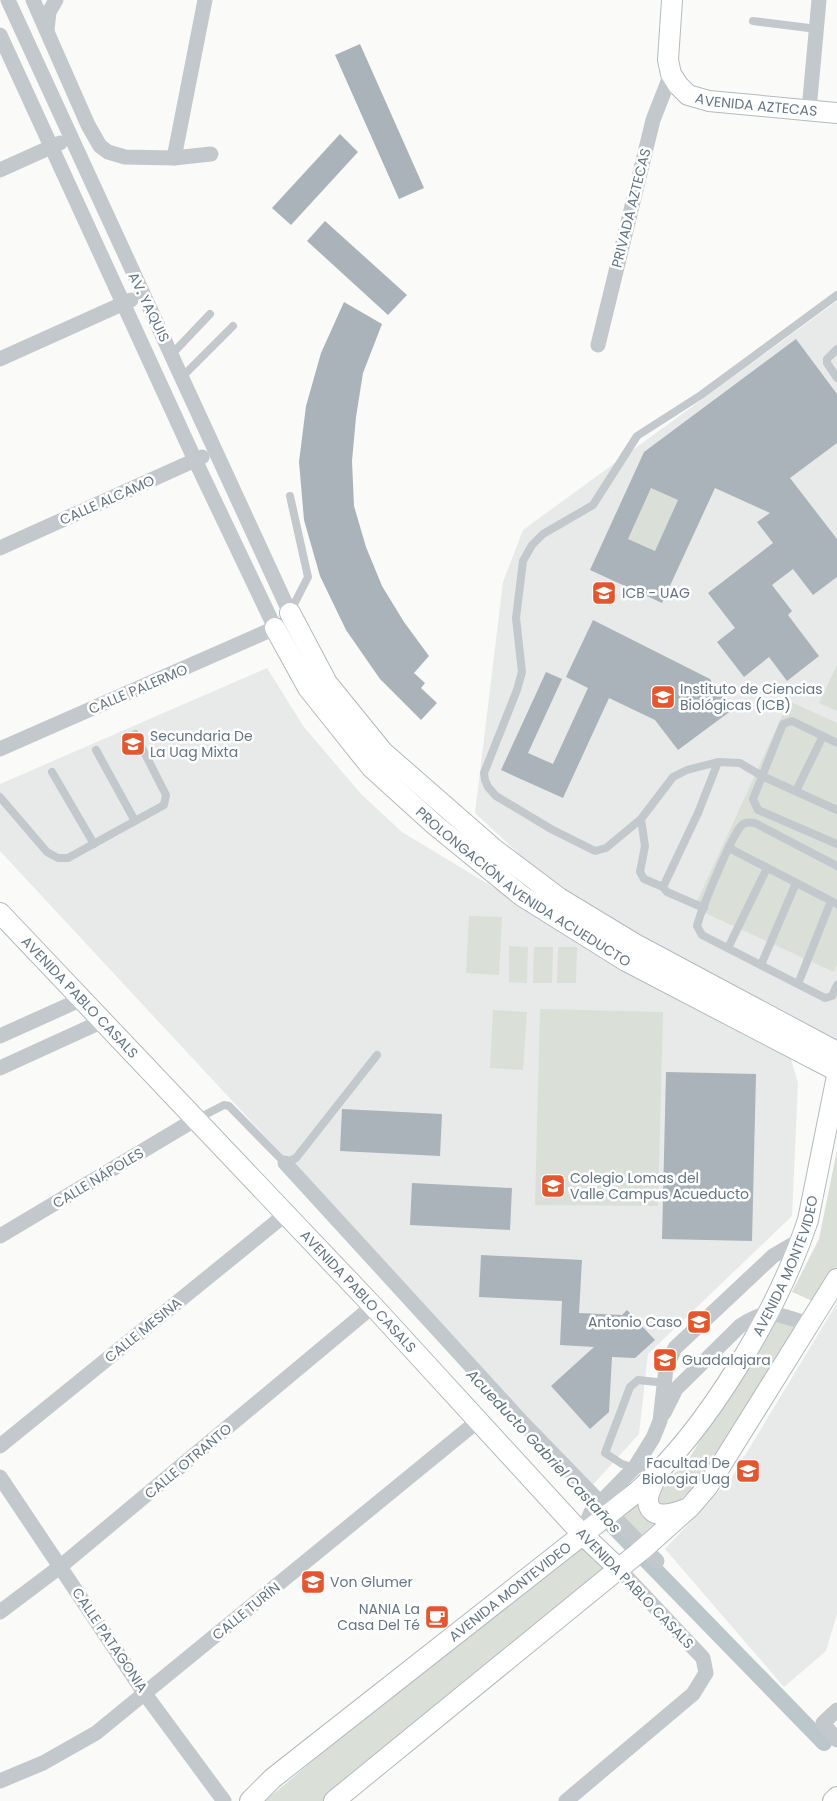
<svg xmlns="http://www.w3.org/2000/svg" width="837" height="1801" viewBox="0 0 837 1801" font-family="Poppins,sans-serif">
  <style>
    .built { fill: #e8e9e9 }
    .green { fill: #dadfd7 }
    .lines { fill: none; stroke-linecap: round; stroke-linejoin: round }
    .canal { stroke: #bbc7cb; stroke-width: 16 }
    .building { fill: #aab3b9; fill-rule: evenodd }
    .secondary-casing { stroke: #b3babf; stroke-width: 22 }
    .lane { stroke: #c3c8cc; stroke-width: 8 }
    .street { stroke: #c3c8cc; stroke-width: 15 }
    .secondary { stroke: #fff; stroke-width: 20 }
    .labels { text-anchor: middle; dominant-baseline: central; stroke-width: 5; stroke-linejoin: round; paint-order: stroke }
    .street-label { font-size: 14px; fill: #657683; stroke: #fff }
    .poi-label { font-size: 14px; fill: #657683; stroke: #fff; text-anchor: start }
    .water-label { font-size: 15px; font-style: italic; fill: #60757c; stroke: #fff }
  </style>
  <rect width="100%" height="100%" fill="#fafaf8"/>
  <g class="built">
    <polygon points="837,301 837,1042 561,893 475,813 503,582 523,530"/>
    <polygon points="267,668 304,727 361,794 402,832 629,969 789,1053 798,1083 792,1216 648,1354 639,1434 591,1487 0,851 0,784"/>
    <polygon points="837,1303 837,1614 826,1651 784,1687 665,1549 732,1477"/>
  </g>
  <g class="green">
    <polygon points="651,488 678,500 655,551 628,539"/>
    <polygon points="837,665 837,711 819,703"/>
    <polygon points="789,701 837,723 837,965 834,972 694,908"/>
    <polygon points="469,916 502,917 499,975 466,973"/>
    <polygon points="509,946 528,947 527,983 509,982"/>
    <polygon points="534,947 553,947 552,983 533,983"/>
    <polygon points="558,947 577,947 576,983 557,983"/>
    <polygon points="540,1009 663,1012 658,1206 535,1205"/>
    <polygon points="493,1010 527,1012 523,1070 490,1068"/>
    <polygon points="837,1150 837,1269 817,1303 792,1292 819,1239"/>
    <polygon points="774,1317 803,1326 724,1454 690,1491 639,1538 622,1517 686,1464"/>
    <polygon points="579,1543 608,1569 329,1801 265,1801 433,1659"/>
  </g>
  <g class="lines">
    <polyline class="canal" points="602,1515 824,1743"/>
  </g>
  <g class="building">
    <polygon points="360,44 424,188 399,199 335,55"/>
    <polygon points="340,134 358,152 291,225 272,208"/>
    <polygon points="325,221 407,295 388,315 307,241"/>
    <polygon points="344,302 382,324 363,373 356,417 352,461 354,506 366,547 382,586 404,622 429,656 414,673 425,683 421,688 437,703 421,720 380,679 346,630 320,576 304,520 299,462 306,406 321,353"/>
    <path d="M796,339L837,394V443L790,478L837,539V577L813,595L793,569L772,585L792,611L788,615L819,656L787,681L769,657L744,677L717,642L735,628L708,593L773,543L757,522L770,513L715,488L662,603L590,570L644,452ZM651,488L678,500L655,551L628,539Z"/>
    <polygon points="593,620 710,679 732,710 678,750 655,720 609,698 563,798 501,770 546,672 562,679 528,753 553,764 588,688 566,677"/>
    <polygon points="666,1072 756,1074 752,1241 662,1239"/>
    <polygon points="342,1109 442,1114 440,1156 340,1151"/>
    <polygon points="412,1183 512,1188 510,1230 410,1225"/>
    <polygon points="481,1255 582,1260 579,1313 622,1315 627,1310 655,1340 635,1358 612,1357 609,1412 590,1429 551,1386 594,1347 560,1345 562,1301 479,1297"/>
  </g>
  <g class="lines">
    <defs>
      <g id="secondary">
        <path id="s1" d="M672,0L668,60L671,74L678,85L688,95L709,101L837,113"/>
        <polyline points="290,613 327,683 383,752 494,849 559,898 635,944 837,1052"/>
        <path id="s2" d="M275,628L308,688L371,767L435,825L522,896L626,961L837,1071"/>
        <path id="s3" d="M0,913L373,1306L582,1534L618,1568"/>
        <path d="M656,1476C654,1483 648,1492 648,1499C648,1522 674,1514 686,1509"/>
        <path id="s4" d="M250,1801L273,1778L638,1491C709,1428 778,1310 808,1220L837,1076"/>
        <polyline points="334,1801 643,1549 690,1507 708,1486 837,1279"/>
        <polyline points="833,1801 837,1797"/>
      </g>
    </defs>
    <use href="#secondary" class="secondary-casing"/>
    <g class="lane">
      <polyline points="753,21 817,29"/>
      <polyline points="837,349 827,359 827,363 837,378"/>
      <polyline points="172,354 210,314"/>
      <polyline points="181,378 233,326"/>
      <polyline points="290,612 308,577 290,496"/>
      <polyline points="837,743 792,721 783,724 753,799 758,810 837,844"/>
      <polyline points="96,750 135,821"/>
      <polyline points="52,772 94,844"/>
      <polyline points="796,791 823,736"/>
      <polyline points="0,797 47,852 58,858 68,858 164,805 166,795 135,734"/>
      <polyline points="641,819 606,848 595,851 551,829 496,796 488,787 485,780 484,773 517,690 522,672 516,618 523,561 532,545 543,534 593,505 637,436 701,395 837,295"/>
      <polyline points="729,848 837,904"/>
      <path d="M837,866L755,823C750,822 744,822 741,826C731,837 701,910 697,926L702,935L825,998L832,996L837,985"/>
      <polyline points="663,887 644,879 640,872 645,846 641,819 673,777 687,770 718,762"/>
      <polyline points="704,908 667,892 663,887 698,813 718,762 740,763 762,776 837,810"/>
      <polyline points="728,948 767,868"/>
      <polyline points="761,965 796,883"/>
      <polyline points="798,984 831,901"/>
      <polyline points="197,1119 224,1105 229,1106 285,1163 296,1158 377,1055"/>
      <polyline points="654,1473 622,1464 605,1453 630,1387 638,1380 666,1383"/>
    </g>
    <g class="street">
      <polyline points="8,0 290,613"/>
      <polyline points="33,0 88,125 100,146 108,152 125,157 174,158 211,154"/>
      <polyline points="47,30 49,12 56,0"/>
      <polyline points="0,35 195,460 275,628 0,749"/>
      <polyline points="809,110 819,0"/>
      <polyline points="174,158 205,0"/>
      <polyline points="0,170 60,143"/>
      <polyline points="598,345 653,120 671,74"/>
      <polyline points="0,359 131,300"/>
      <polyline points="0,548 202,457"/>
      <polyline points="0,1036 82,999"/>
      <polyline points="0,1068 103,1021"/>
      <polyline points="285,1163 522,1422 657,1561"/>
      <polyline points="0,1236 196,1119"/>
      <path d="M664,1413L676,1389L740,1326C771,1306 777,1315 809,1324"/>
      <polyline points="0,1446 286,1214"/>
      <polyline points="0,1477 145,1694 224,1801"/>
      <polyline points="582,1534 591,1512 635,1467 653,1438 660,1421 666,1368 675,1348 773,1256 802,1239"/>
      <polyline points="0,1612 61,1566 373,1306"/>
      <polyline points="837,1710 823,1723 837,1740"/>
      <polyline points="0,1781 43,1763 96,1733 479,1420"/>
      <polyline points="566,1801 693,1694 706,1673 703,1658 618,1568"/>
    </g>
    <use href="#secondary" class="secondary"/>
  </g>
  <defs>
    <symbol id="university-square" viewBox="-11 -11 22 22"><rect x="-9" y="-9" width="18" height="18" rx="4" fill="#e4572e" stroke="#fff"/><path d="M0-5L7-2L0 1L-7-2ZM-4 1L0 2.5L4 1V4Q0 6-4 4Z" fill="#fff"/></symbol>
    <symbol id="school-square" viewBox="-11 -11 22 22"><rect x="-9" y="-9" width="18" height="18" rx="4" fill="#e4572e" stroke="#fff"/><path d="M0-5L7-2L0 1L-7-2ZM-4 1L0 2.5L4 1V4Q0 6-4 4Z" fill="#fff"/></symbol>
    <symbol id="cafe-square" viewBox="-11 -11 22 22"><rect x="-9" y="-9" width="18" height="18" rx="4" fill="#e4572e" stroke="#fff"/><path d="M-5.5-4.5H6V0H3Q3 3.5 0 3.5H-2.5Q-5.5 3.5-5.5 0ZM3-3.2v2h1.7v-2ZM-6 4.5H4V6H-6Z" fill="#fff"/></symbol>
  </defs>
  <g fill-rule="evenodd">
    <use href="#university-square" x="590" y="579" width="28" height="28"/>
    <use href="#university-square" x="649" y="683" width="28" height="28"/>
    <use href="#school-square" x="119" y="730" width="28" height="28"/>
    <use href="#school-square" x="539" y="1172" width="28" height="28"/>
    <use href="#school-square" x="685" y="1308" width="28" height="28"/>
    <use href="#school-square" x="651" y="1346" width="28" height="28"/>
    <use href="#university-square" x="734" y="1457" width="28" height="28"/>
    <use href="#school-square" x="299" y="1568" width="28" height="28"/>
    <use href="#cafe-square" x="423" y="1603" width="28" height="28"/>
  </g>
  <g class="labels">
    <g class="street-label">
      <text stroke="none"><textPath href="#s1" startOffset="171">AVENIDA AZTECAS</textPath></text>
      <text transform="translate(631 208) rotate(-76)">PRIVADA AZTECAS</text>
      <text transform="translate(149 307) rotate(64)">AV. YAQUIS</text>
      <text transform="translate(107 500) rotate(-24)">CALLE ALCAMO</text>
      <text transform="translate(138 689) rotate(-23)">CALLE PALERMO</text>
      <text stroke="none"><textPath href="#s2" startOffset="364">PROLONGACIÓN AVENIDA ACUEDUCTO</textPath></text>
      <text stroke="none"><textPath href="#s3" startOffset="116">AVENIDA PABLO CASALS</textPath></text>
      <text transform="translate(98 1178) rotate(-31)">CALLE NÁPOLES</text>
      <text stroke="none"><textPath href="#s4" startOffset="769">AVENIDA MONTEVIDEO</textPath></text>
      <text stroke="none"><textPath href="#s3" startOffset="521">AVENIDA PABLO CASALS</textPath></text>
      <text transform="translate(143 1330) rotate(-39)">CALLE MESINA</text>
      <text transform="translate(188 1461) rotate(-40)">CALLE OTRANTO</text>
      <text transform="translate(635 1588) rotate(46)">AVENIDA PABLO CASALS</text>
      <text stroke="none"><textPath href="#s4" startOffset="334">AVENIDA MONTEVIDEO</textPath></text>
      <text transform="translate(246 1611) rotate(-39)">CALLE TURÍN</text>
      <text transform="translate(110 1640) rotate(56)">CALLE PATAGONIA</text>
    </g>
    <g class="poi-label">
      <text x="622" y="593">ICB - UAG</text>
      <text x="680" y="689">Instituto de Ciencias<tspan x="680" dy="16">Biológicas (ICB)</tspan></text>
      <text x="150" y="736">Secundaria De<tspan x="150" dy="16">La Uag Mixta</tspan></text>
      <text x="570" y="1178">Colegio Lomas del<tspan x="570" dy="16">Valle Campus Acueducto</tspan></text>
      <text x="682" y="1322" text-anchor="end">Antonio Caso</text>
      <text x="682" y="1360">Guadalajara</text>
      <text x="730" y="1463" text-anchor="end">Facultad De<tspan x="730" dy="16">Biologia Uag</tspan></text>
      <text x="330" y="1582">Von Glumer</text>
      <text x="420" y="1609" text-anchor="end">NANIA La<tspan x="420" dy="16">Casa Del Té</tspan></text>
    </g>
    <g class="water-label">
      <text transform="translate(544 1451) rotate(47)">Acueducto Gabriel Castaños</text>
    </g>
  </g>
</svg>
